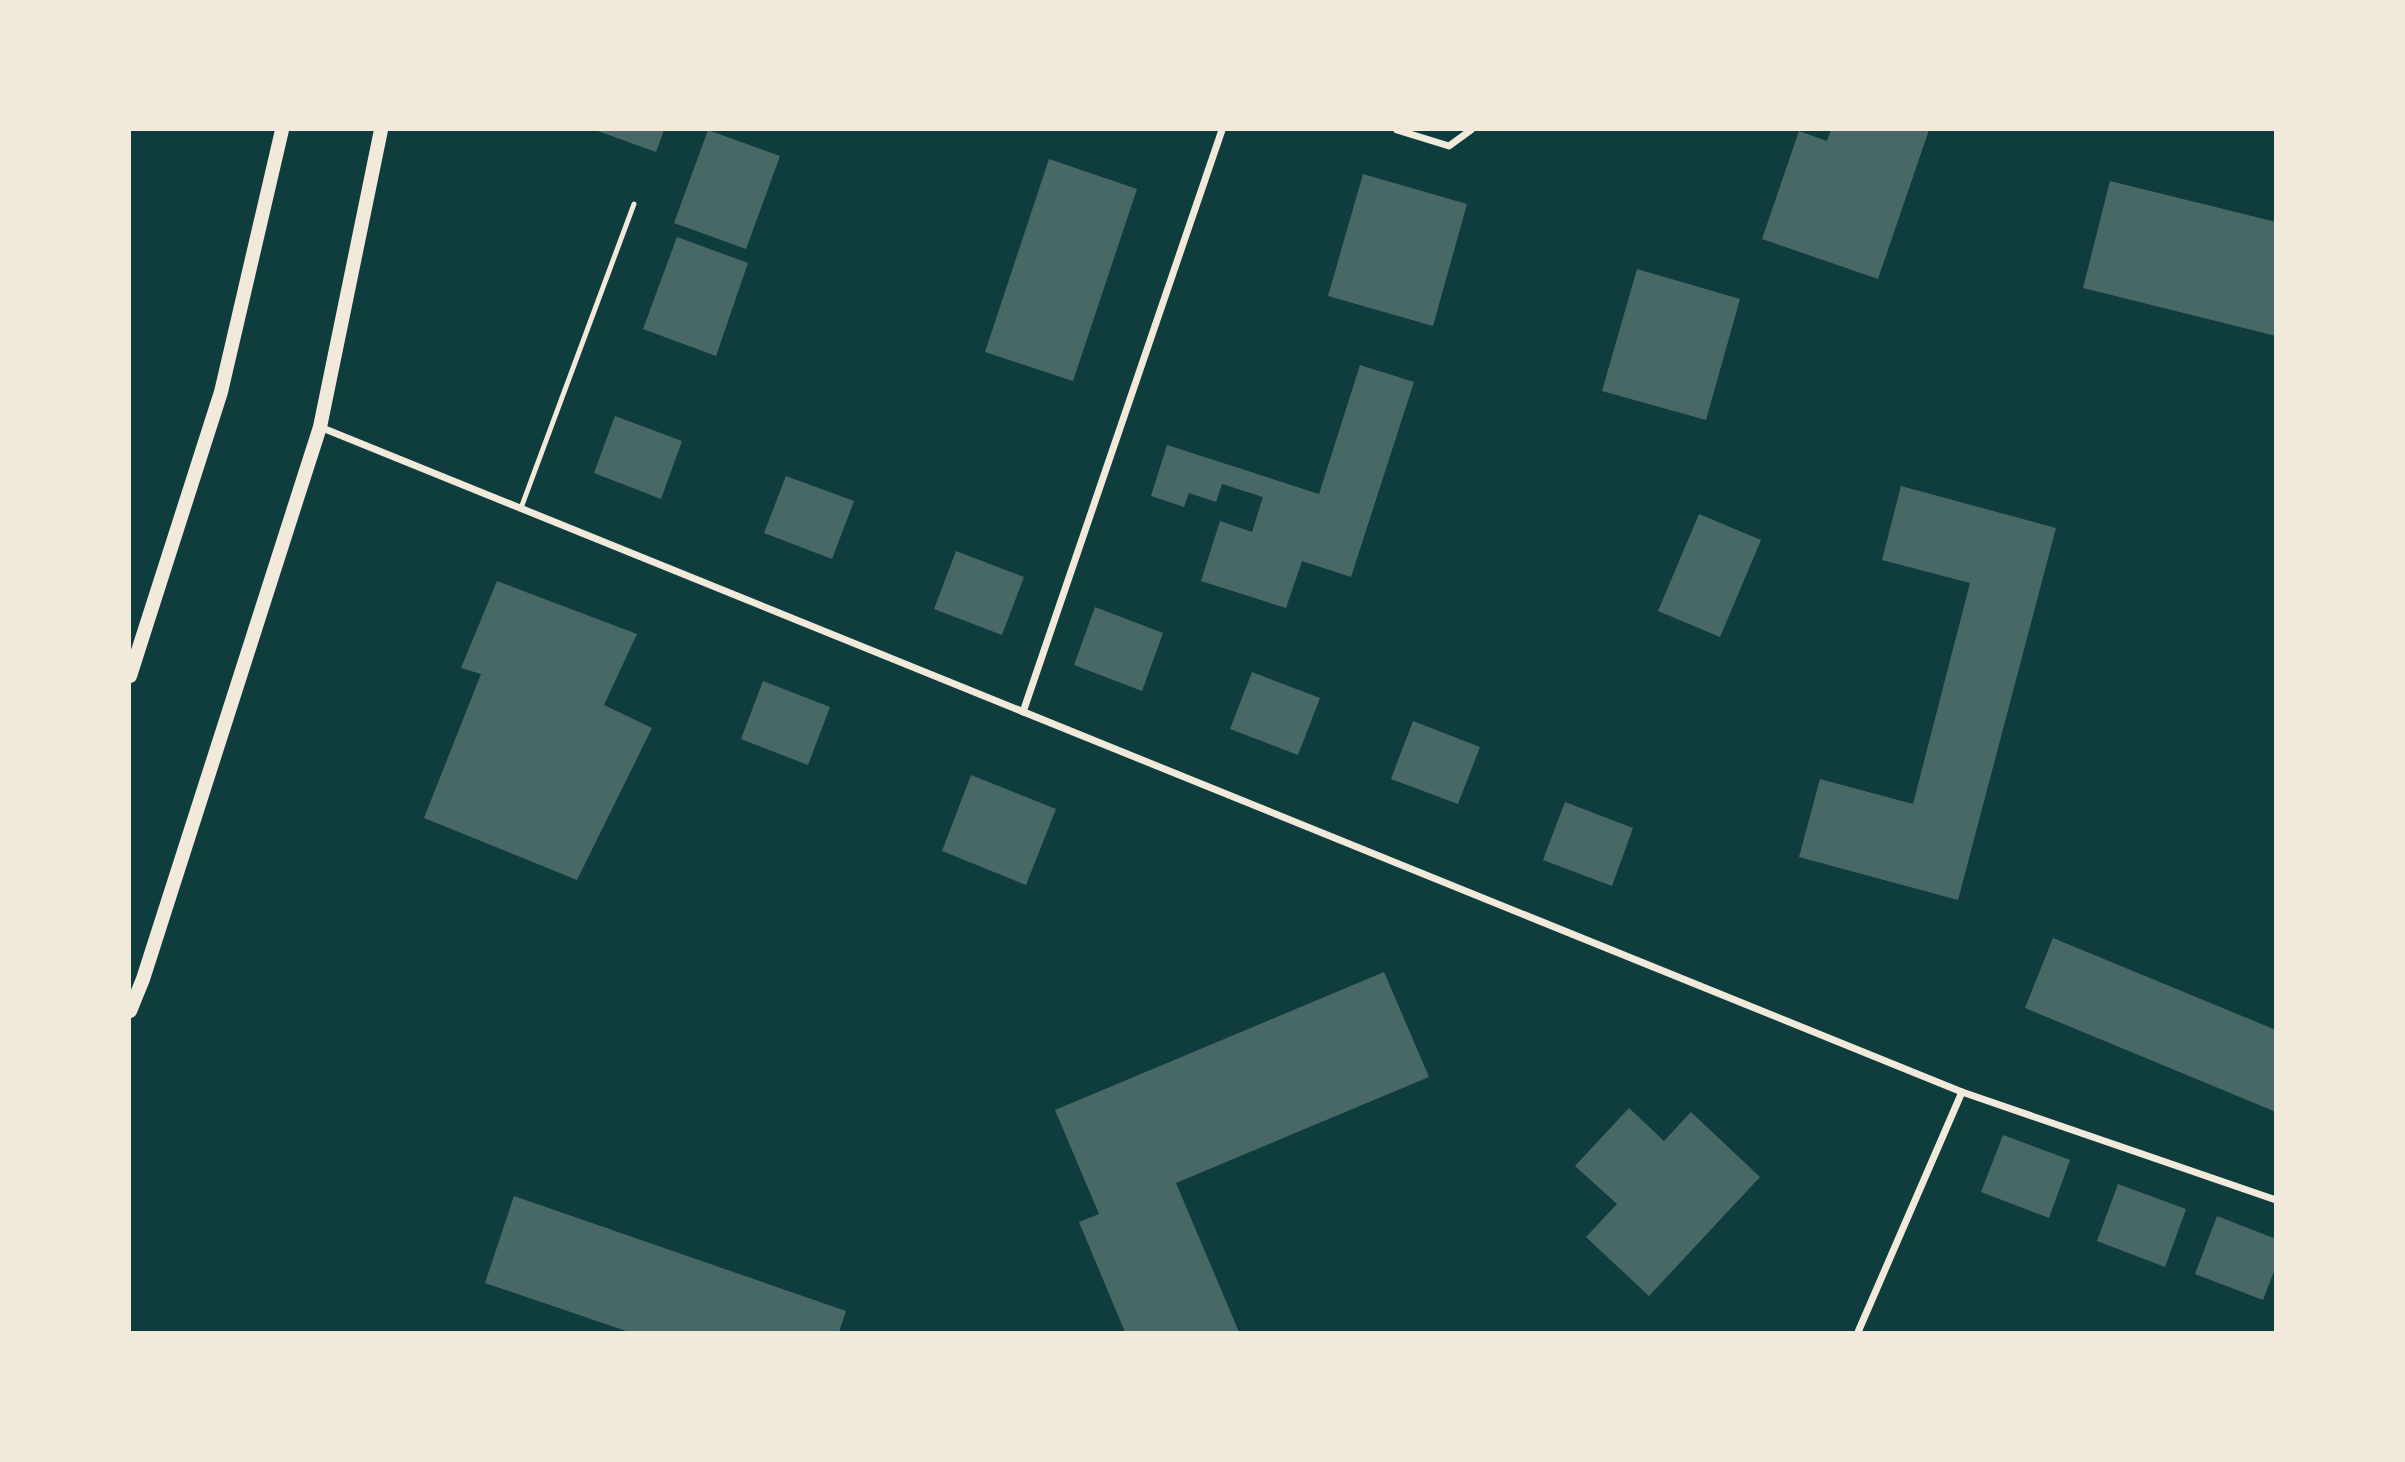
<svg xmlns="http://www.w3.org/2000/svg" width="2405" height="1462" viewBox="0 0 2405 1462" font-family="'Golos Text',sans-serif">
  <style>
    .building { fill: #486865 }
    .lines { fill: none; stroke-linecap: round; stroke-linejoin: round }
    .service { stroke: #f1e9da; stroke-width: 5 }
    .minor { stroke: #f1e9da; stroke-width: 7 }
    .secondary { stroke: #f1e9da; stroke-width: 14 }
  </style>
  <rect width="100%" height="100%" fill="#0f3d3e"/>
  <g class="building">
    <polygon points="595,130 664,130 656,152"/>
    <polygon points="708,130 780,156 746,249 674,223"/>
    <polygon points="1831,130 1929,130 1878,279 1762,239 1799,131 1827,141"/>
    <polygon points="1049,159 1137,189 1073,381 985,352"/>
    <polygon points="1363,174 1467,204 1433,326 1328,296"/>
    <polygon points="2110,181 2276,222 2276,336 2083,288"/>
    <polygon points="677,237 748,263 716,356 643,329"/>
    <polygon points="1637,269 1740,299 1706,420 1602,391"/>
    <polygon points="1360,365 1414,382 1351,577 1302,561 1286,608 1201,581 1220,521 1252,532 1263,497 1222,484 1216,502 1189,493 1184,507 1151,496 1167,445 1319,494"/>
    <polygon points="615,416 682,441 661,499 594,473"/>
    <polygon points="786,476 854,501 832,559 764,533"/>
    <polygon points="1901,486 2056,528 1958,900 1799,857 1820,779 1913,804 1970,583 1882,560"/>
    <polygon points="1699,514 1761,540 1720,637 1658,611"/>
    <polygon points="956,551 1024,577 1002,635 934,609"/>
    <polygon points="497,581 637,634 604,705 652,728 577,880 424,818 481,674 461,668"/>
    <polygon points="1095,607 1163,633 1142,691 1074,665"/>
    <polygon points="1252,672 1320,698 1298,755 1230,729"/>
    <polygon points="763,681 830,707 808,765 741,739"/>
    <polygon points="1413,721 1480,747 1458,804 1391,779"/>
    <polygon points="971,775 1056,809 1026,885 942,851"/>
    <polygon points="1565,802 1633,828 1612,886 1543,860"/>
    <polygon points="2053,938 2276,1030 2276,1112 2025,1008"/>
    <polygon points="1384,972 1429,1077 1176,1183 1239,1332 1125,1332 1079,1222 1099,1214 1055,1110"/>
    <polygon points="1629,1108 1664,1141 1691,1112 1760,1177 1649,1296 1586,1237 1617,1204 1575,1166"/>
    <polygon points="2003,1135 2070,1160 2049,1218 1981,1192"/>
    <polygon points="2118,1184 2186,1209 2165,1267 2097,1241"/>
    <polygon points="514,1196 846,1311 839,1332 629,1332 485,1283"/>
    <polygon points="2217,1216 2276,1239 2276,1266 2263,1300 2195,1274"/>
  </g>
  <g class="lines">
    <polyline class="service" points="521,508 634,204"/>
    <g class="minor">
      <polyline points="1397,130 1449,146 1471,130"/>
      <polyline points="320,427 1962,1092 2276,1200"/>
      <polyline points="1023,712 1222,130"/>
      <polyline points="1858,1332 1962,1092"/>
    </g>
    <g class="secondary">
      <polyline points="130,676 221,392 282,130"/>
      <polyline points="130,1011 143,979 320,427 381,130"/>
    </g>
  </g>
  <rect width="2405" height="1462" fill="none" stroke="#f1e9da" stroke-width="262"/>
</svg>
